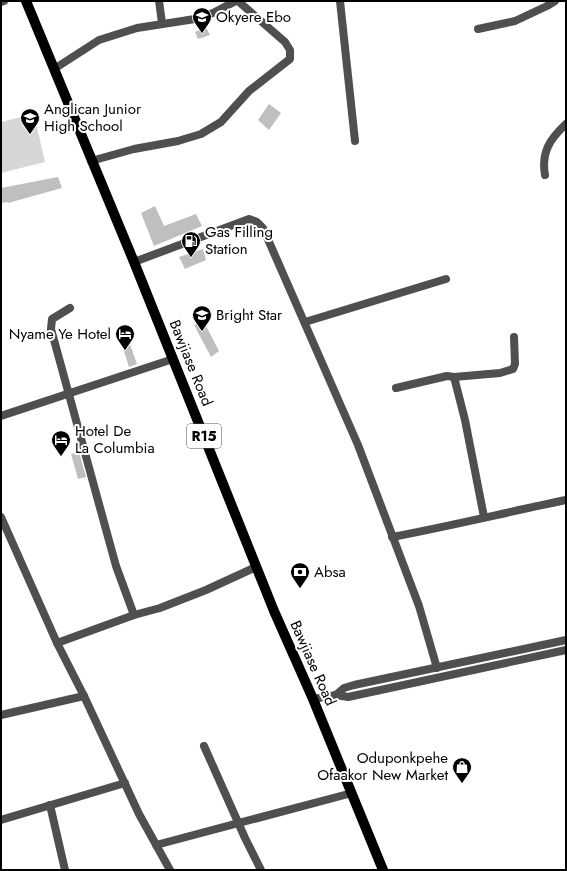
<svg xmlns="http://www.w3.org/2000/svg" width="567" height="871" viewBox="0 0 567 871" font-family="Jost,sans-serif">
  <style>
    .green { fill: #d6d6d6 }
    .building { fill: #bfbfbf }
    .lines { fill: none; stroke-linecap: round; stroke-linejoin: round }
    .minor { stroke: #4f4f4f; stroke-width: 8 }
    .major { stroke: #000; stroke-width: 10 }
    .labels { text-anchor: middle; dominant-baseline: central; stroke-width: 4; stroke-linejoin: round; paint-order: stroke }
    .shield { fill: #fff; stroke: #4c4c4c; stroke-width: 1 }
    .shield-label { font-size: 14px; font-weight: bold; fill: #000 }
    .poi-label { font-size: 15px; fill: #000; stroke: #fff; text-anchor: start }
    .street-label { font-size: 15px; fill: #000; stroke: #fff }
  </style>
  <rect width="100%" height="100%" fill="#fff"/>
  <polygon class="green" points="34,114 45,162 1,173 1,122"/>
  <g class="building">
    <polygon points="206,27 210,35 198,39 195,32"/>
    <polygon points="269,104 281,113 269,130 258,120"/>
    <polygon points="58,177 62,188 8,203 7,202 1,203 1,188"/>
    <polygon points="155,206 164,226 196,214 202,226 154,246 141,213"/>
    <polygon points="203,249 206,260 185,269 179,257"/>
    <polygon points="204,322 219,351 211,357 194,325"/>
    <polygon points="128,339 137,364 129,367 121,342"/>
    <polygon points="79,452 86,477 78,479 71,454"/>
  </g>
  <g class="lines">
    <g class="minor">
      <polyline points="159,1 162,23"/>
      <polyline points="340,1 355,141"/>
      <polyline points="1,2 4,1"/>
      <polyline points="478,29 515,21 547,6 555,1"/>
      <polyline points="54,69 99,40 137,28 195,19 213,13 236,1"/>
      <polyline points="91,161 134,149 178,141 201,134 221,122 249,91 290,59 290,50 285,42 238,1"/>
      <path d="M545,175C541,152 550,139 566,124"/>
      <polyline points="134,262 249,219 257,222 263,228 358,445 419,606 437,668"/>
      <polyline points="70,308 52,319 51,329 116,566 134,615"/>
      <polyline points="305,322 446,279"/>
      <polyline points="454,377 465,420 484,517"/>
      <polyline points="396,388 447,376 454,377 500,373 513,369 515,364 514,337"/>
      <polyline points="1,416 173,359"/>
      <polyline points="1,517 57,643 84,696 139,814 170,870"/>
      <path d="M392,537C450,526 508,512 566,500"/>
      <polyline points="57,643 134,615 160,608 206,590 256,567"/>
      <polyline points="336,695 344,688 354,685 566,640"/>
      <polyline points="313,699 336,695 348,697 566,650"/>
      <polyline points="1,715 84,696"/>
      <polyline points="204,746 245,838 261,870"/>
      <polyline points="50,805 65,870"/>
      <polyline points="1,820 125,783"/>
      <polyline points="156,845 352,793"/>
    </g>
    <polyline class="major" points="26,1 134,262 274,611 313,699 383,870"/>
  </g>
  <defs>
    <symbol id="school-pin" viewBox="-11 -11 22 30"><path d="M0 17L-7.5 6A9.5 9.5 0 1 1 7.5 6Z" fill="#000" stroke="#fff"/><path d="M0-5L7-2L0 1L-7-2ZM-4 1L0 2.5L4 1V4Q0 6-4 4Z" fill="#fff"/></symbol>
    <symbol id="fuel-pin" viewBox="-11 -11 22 30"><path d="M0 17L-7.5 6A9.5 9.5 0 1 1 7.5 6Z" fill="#000" stroke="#fff"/><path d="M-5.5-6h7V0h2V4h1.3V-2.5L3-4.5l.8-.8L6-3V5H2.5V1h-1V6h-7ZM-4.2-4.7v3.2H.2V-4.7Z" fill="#fff"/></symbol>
    <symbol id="hotel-pin" viewBox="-11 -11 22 30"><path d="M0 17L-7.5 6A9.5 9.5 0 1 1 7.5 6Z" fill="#000" stroke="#fff"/><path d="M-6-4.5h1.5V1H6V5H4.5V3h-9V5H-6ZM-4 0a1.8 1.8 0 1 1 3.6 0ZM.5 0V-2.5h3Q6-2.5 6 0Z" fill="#fff"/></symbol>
    <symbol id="bank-pin" viewBox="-11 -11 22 30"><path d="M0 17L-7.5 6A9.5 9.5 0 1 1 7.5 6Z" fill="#000" stroke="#fff"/><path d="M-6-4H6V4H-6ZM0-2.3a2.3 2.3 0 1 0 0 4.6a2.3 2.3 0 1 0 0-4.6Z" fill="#fff"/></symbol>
    <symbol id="shop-pin" viewBox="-11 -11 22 30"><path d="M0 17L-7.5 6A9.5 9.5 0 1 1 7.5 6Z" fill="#000" stroke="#fff"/><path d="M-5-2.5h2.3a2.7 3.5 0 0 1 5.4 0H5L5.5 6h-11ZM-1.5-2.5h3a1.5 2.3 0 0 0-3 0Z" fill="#fff"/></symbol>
  </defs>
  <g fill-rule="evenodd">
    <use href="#school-pin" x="191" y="6" width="22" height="30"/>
    <use href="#school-pin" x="19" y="107" width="22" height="30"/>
    <use href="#fuel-pin" x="180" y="230" width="22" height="30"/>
    <use href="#school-pin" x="191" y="304" width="22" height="30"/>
    <use href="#hotel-pin" x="114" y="323" width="22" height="30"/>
    <use href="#hotel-pin" x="50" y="429" width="22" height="30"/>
    <use href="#bank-pin" x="289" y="561" width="22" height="30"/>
    <use href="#shop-pin" x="451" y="756" width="22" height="30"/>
  </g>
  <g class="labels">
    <rect class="shield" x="187" y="424" width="34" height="24" rx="3"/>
    <g class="shield-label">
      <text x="204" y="436">R15</text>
    </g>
    <g class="poi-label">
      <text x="216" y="17">Okyere Ebo</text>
      <text x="44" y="109">Anglican Junior<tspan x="44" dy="17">High School</tspan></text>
      <text x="205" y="232">Gas Filling<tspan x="205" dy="17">Station</tspan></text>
      <text x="216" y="315">Bright Star</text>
      <text x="111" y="334" text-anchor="end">Nyame Ye Hotel</text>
      <text x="75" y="431">Hotel De<tspan x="75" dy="17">La Columbia</tspan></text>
      <text x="314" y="572">Absa</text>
      <text x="448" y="758" text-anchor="end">Oduponkpehe<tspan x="448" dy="17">Ofaakor New Market</tspan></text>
    </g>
    <g class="street-label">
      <text transform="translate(191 363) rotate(68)">Bawjiase Road</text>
      <text transform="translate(313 663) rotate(66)">Bawjiase Road</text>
    </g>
  </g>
  <rect width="567" height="871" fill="none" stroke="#000000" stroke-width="4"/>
</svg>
